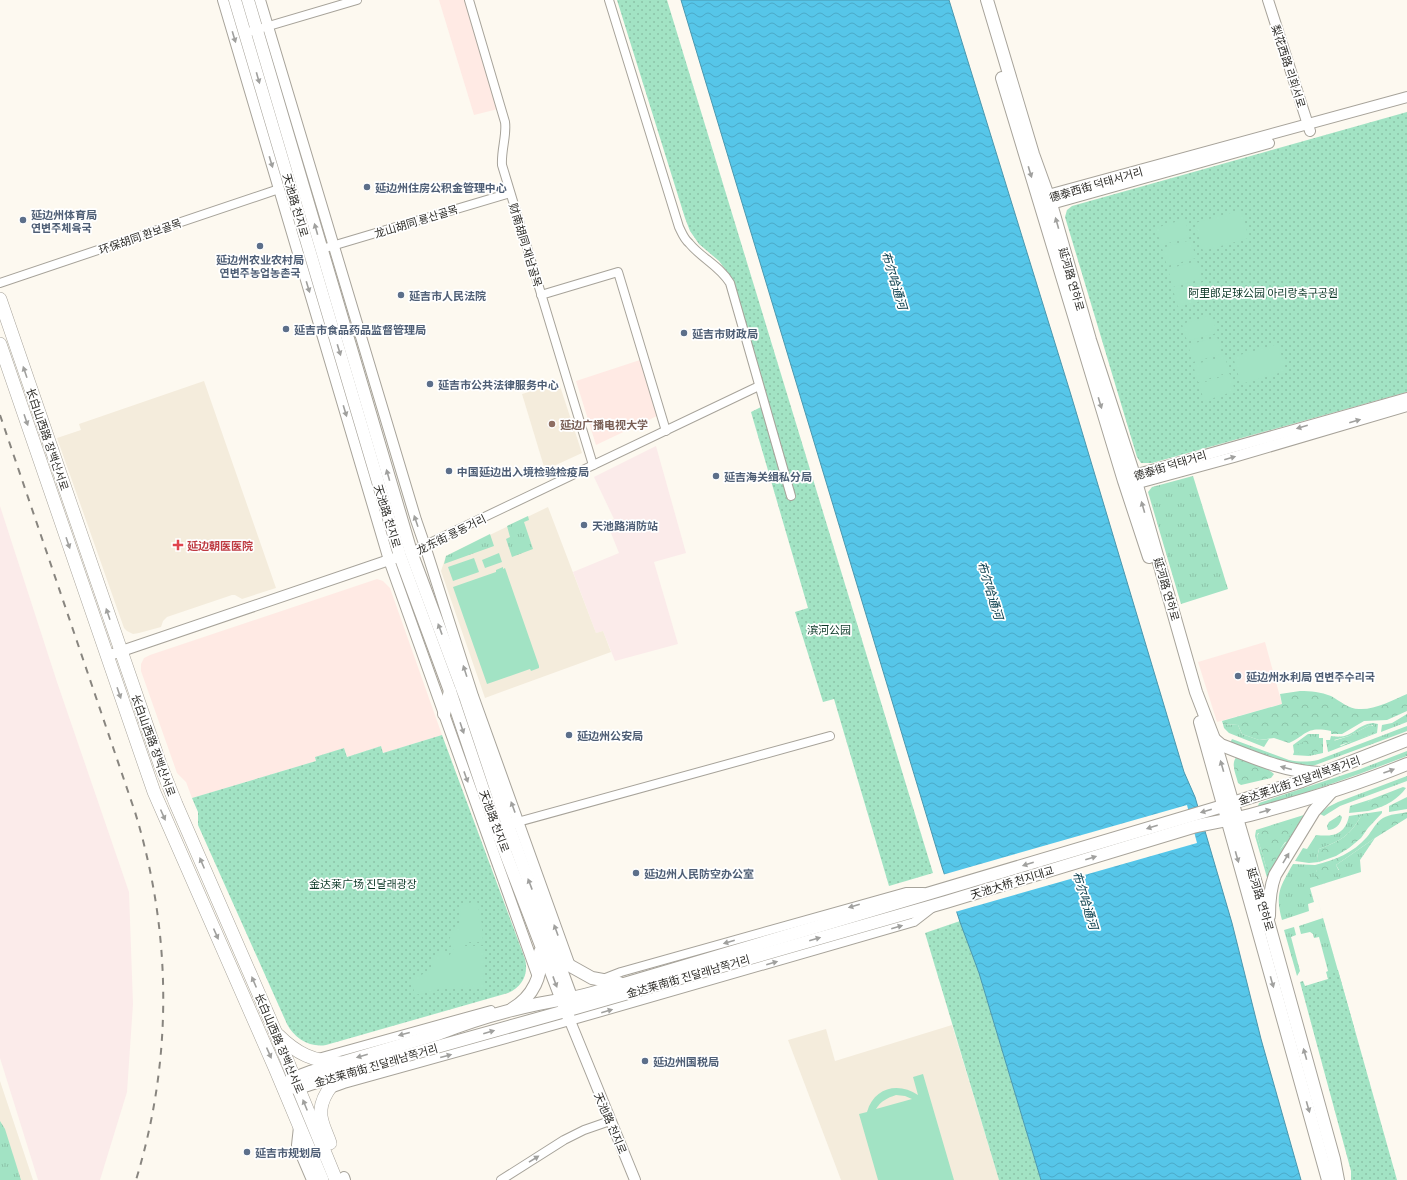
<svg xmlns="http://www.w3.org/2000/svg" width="1407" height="1180" viewBox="0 0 1407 1180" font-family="Barlow,'Noto Sans SC','Noto Sans KR',sans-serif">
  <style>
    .commercial { fill: #ffeae4 }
    .industrial { fill: #fbebea }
    .built { fill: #f4ecdc }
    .grass { fill: url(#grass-tufts); fill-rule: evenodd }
    .forest { fill: url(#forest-crowns) }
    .park { fill: url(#park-dots) }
    .pitch { fill: #a2e3c4; fill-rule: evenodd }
    .water { fill: url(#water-waves); stroke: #4a98af }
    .pier { fill: #fdf9f0 }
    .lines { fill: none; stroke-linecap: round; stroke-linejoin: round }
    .minor-casing { stroke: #a7a39a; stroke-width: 10 }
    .tertiary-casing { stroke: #a7a39a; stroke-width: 12 }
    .secondary-casing { stroke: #a7a39a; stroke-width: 14 }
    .primary-casing { stroke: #a7a39a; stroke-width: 14 }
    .minor { stroke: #fff; stroke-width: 8 }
    .tertiary { stroke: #fff; stroke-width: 10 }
    .secondary { stroke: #fff; stroke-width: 12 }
    .primary { stroke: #fff; stroke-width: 13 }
    .rail { stroke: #88857f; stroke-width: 2; stroke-dasharray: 7 7; stroke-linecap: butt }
    .oneway { fill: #a0a09e }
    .service-dot { fill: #5c6f8a; stroke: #fff; stroke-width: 1.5 }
    .education-dot { fill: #8d6e63; stroke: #fff; stroke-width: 1.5 }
    .health-dot { fill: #e0444e; stroke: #fff; stroke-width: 1.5 }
    .labels { text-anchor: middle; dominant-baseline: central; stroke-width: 3.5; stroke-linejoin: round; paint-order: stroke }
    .street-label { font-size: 11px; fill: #2d2c28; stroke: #fff }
    .service-label { font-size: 11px; font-weight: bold; fill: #4e5e75; stroke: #fff; text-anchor: start }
    .park-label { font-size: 11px; fill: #0c3827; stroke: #fff }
    .education-label { font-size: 11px; font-weight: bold; fill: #785e54; stroke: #fff; text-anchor: start }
    .health-label { font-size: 11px; font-weight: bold; fill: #be3a42; stroke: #fff; text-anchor: start }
    .water-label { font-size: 12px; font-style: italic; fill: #0d404e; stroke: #fff }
  </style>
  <defs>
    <pattern id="grass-tufts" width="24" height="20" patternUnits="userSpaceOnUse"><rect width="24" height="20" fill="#a2e3c4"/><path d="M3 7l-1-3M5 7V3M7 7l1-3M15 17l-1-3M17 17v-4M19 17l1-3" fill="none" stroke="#8cc3a8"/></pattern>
    <pattern id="forest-crowns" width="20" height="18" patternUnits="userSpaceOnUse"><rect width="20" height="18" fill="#a2e3c4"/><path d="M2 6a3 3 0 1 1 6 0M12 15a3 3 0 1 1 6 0" fill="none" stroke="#8cc3a8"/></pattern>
    <pattern id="park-dots" width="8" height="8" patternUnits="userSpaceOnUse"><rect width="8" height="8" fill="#a2e3c4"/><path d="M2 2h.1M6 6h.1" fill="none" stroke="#8cc3a8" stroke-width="1.8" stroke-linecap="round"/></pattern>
    <pattern id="water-waves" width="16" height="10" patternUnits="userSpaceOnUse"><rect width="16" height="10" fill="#56c6e9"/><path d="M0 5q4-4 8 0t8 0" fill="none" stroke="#4baac8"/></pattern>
  </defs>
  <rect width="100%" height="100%" fill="#fdf9f0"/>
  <g class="commercial">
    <polygon points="439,0 465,0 498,109 474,115"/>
    <polygon points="640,360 657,416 596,445 576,381"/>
    <polygon points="377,579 383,581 390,588 442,735 383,753 381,746 347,757 344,748 315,758 316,761 192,798 186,782 177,773 141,671 141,664 144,658 150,655"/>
    <polygon points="1265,642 1282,704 1217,722 1198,662"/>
  </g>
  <g class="industrial">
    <polygon points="656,446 686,553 654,562 678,644 615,661 603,631 596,633 573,572 619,553 607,523 614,519 594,477"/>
    <polygon points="0,506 57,682 129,892 133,1004 127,1092 100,1180 38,1180 0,1058"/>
  </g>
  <g class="built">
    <polygon points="204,381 276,588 242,599 235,595 232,595 167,617 163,621 161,627 139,633 133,634 127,631 124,628 57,438 81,430 79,424"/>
    <polygon points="559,383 582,453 545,470 522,394"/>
    <polygon points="548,507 596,633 603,631 611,652 485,698 441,571 446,556"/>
    <polygon points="952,1025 999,1180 841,1180 788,1040 826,1029 835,1061"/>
    <polygon points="0,1081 33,1180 0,1180"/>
  </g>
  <g class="grass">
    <polygon points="1193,476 1228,589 1181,604 1148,492 1152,487"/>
    <polygon points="528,516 529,520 524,522 533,549 512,557 506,539 510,537 507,526"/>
    <polygon points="490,534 494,546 444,564 446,556"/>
    <polygon points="1407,714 1407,722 1381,732 1382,725 1392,723"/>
    <path d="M1373,723L1378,724L1377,733L1328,752L1326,740H1330L1331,736C1354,740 1354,725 1373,723ZM1370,725H1373V734L1356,739L1341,746L1334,740L1349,736Z"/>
    <polygon points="1223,724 1238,725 1242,734 1259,740 1269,739 1264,747 1229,733 1224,728"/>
    <path d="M1407,726V731L1402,733L1310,767H1297L1230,743L1232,739L1289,760C1299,762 1308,762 1318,760Z"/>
    <polygon points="1308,734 1319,734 1319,738 1323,738 1323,753 1309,756 1293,755 1294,752 1293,745"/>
    <path d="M1407,751V756C1358,775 1310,792 1260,807L1258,806L1259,803L1358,770Z"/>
    <polygon points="1407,776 1407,781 1340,806 1324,816 1320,814 1328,807 1338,802"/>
    <polygon points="1372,799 1368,802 1372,810 1376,809 1368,811 1349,813 1350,806"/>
    <path d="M1307,814L1268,881L1255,836L1256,830ZM1258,833L1286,842L1266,867L1257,836Z"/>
    <path d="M1362,814C1351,835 1341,841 1319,849L1317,858L1319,862L1309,863L1295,861L1303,848L1307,849L1316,835C1333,837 1345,835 1349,816Z"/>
    <path d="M1340,815L1342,817C1341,824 1335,830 1328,830L1327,826L1329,822Z"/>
    <path d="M1375,838L1360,860L1361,872L1310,888L1314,902L1308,904L1309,911L1282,920C1275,893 1280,887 1293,864L1315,865L1317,872L1339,870L1336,865Z"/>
    <polygon points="1316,893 1355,1031 1331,988 1326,972 1328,971 1319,937 1314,938 1313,934 1310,932 1301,934 1299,926 1323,918"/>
    <polygon points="1294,927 1296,935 1291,937 1300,971 1297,976 1284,930"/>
    <polygon points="0,1121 5,1129 21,1180 0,1180"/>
  </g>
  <g class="forest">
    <path d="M1300,691C1311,691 1321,692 1331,696C1340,701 1349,709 1359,709C1375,710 1393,700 1407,694V711L1387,720L1364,721L1342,734H1331V731C1306,726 1308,734 1289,743L1274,738L1259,740L1242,734L1238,725L1223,724L1222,721L1282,704L1280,694Z"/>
    <polygon points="1370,725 1374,726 1375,729 1373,734 1332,748 1330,747 1330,742 1349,736"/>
    <path d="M1312,736L1318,738L1321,745V750C1315,754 1306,754 1299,754L1297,746Z"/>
    <path d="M1237,756L1264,766L1274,774L1271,778L1241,785L1238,783C1236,774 1230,764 1237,756Z"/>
    <path d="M1403,787L1406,788C1398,799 1386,806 1372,810H1369L1368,808V802L1372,799Z"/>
    <polygon points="1407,797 1407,809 1389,812 1389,806"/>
    <path d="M1382,811V813L1368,828L1361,838L1349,848L1336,856L1319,862L1317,858L1319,849C1341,841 1351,835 1362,814Z"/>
    <path d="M1407,812V818L1375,838L1336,865L1339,871L1322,880L1315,881L1317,872L1315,868V865C1335,860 1353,853 1367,837C1372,831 1376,822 1383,818C1390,814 1399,814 1407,812Z"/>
    <polygon points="1289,821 1292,823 1292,832 1281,848 1272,867 1268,869 1266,867 1257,836 1261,830"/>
  </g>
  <g class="park">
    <polygon points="617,0 667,0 933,873 889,886 834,699 823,702 795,612 808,608 751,412 769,403 731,277 719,261 699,244 690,231 685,218"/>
    <polygon points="1407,112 1407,392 1152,463 1141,463 1137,457 1065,217 1067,210 1072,206"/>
    <path d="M442,735L525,959C529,974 522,987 508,993L326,1045C310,1048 294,1038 287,1024L198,825V812L192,798L316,761L315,757L344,748L347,757L381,746L383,753Z"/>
    <polygon points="960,921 979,973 1041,1180 999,1180 925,933"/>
    <polygon points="1338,970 1397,1180 1351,1180 1351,1171 1300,982 1303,981 1305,986 1328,979 1327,974"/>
  </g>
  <g class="pitch">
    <polygon points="1241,210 1249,238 1203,251 1195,223"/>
    <polygon points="1185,219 1190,237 1161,245 1156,228"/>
    <polygon points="1191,240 1196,258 1167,266 1162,248"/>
    <polygon points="1197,261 1202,279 1173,287 1168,269"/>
    <polygon points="1203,282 1208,299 1178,307 1173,290"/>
    <polygon points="1212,315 1217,333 1187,341 1182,324"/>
    <polygon points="1217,337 1222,354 1193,362 1188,345"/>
    <polygon points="1278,344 1286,371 1241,384 1233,357"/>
    <polygon points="1225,356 1229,372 1198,382 1193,365"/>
    <polygon points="1230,374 1235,391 1204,401 1199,384"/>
    <polygon points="499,553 502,562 485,568 482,560"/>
    <polygon points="474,558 479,572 453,581 448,567"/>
    <polygon points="503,567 503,569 505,568 539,666 539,668 531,671 530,669 487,684 453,587 496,572 496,570"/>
    <path d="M477,901L482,925L483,942H465V946H483L484,988H444L415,995L411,979C421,976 428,972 435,965L431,961L442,951L449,956L454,948L451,945L450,946L447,944L454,929H459L461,905Z"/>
    <path d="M923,1074L954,1180H878L859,1114L867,1112C874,1087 899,1082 918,1095L913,1077ZM896,1095L905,1096L912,1099L876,1109C881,1101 887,1098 896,1095Z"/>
  </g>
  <polygon class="water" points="681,0 949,0 1071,395 1184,772 1195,797 1232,923 1261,1039 1301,1180 1041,1180 979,973 960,922 942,867"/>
  <polygon class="pier" points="1187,805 1197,843 955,912 942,875"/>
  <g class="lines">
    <defs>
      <g id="minor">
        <path d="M469,0L505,122C507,135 501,150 502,165L593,465"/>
        <path d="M609,0L679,227C682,233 684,239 689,243C701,258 720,266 730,283L791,496"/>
        <polyline points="245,33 357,0"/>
        <polyline points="322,249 510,193"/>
        <polyline points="0,283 279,189"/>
        <polyline points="541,295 618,272 666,431"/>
        <polyline points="411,552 759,386"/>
        <polyline points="496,828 830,736"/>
        <polyline points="603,979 621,972 906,892 923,892"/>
        <polyline points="318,1058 491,1010"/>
        <polyline points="330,1089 344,1084 570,1021 914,922 932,908"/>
        <polyline points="501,1180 564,1140 584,1130 610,1121"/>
      </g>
      <g id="tertiary">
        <polyline points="223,0 389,560 538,977"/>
        <polyline points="260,0 416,520 425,546 473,696 570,966"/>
        <polyline points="1268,0 1310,131"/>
        <polyline points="1042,200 1048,195 1407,97"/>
        <polyline points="1045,203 1051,204 1269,143"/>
        <polyline points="1129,478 1134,475 1407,398"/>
        <polyline points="1130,482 1142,482 1234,457 1407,406"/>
        <polyline points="107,656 395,558"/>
        <polyline points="570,1021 635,1180"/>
        <polyline points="299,1127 297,1145 312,1180"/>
        <polyline points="344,1177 345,1180"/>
      </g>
      <g id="secondary">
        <polyline points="235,0 400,556 450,691 496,828 570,1021"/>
        <polyline points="248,0 411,552 466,699 508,825 574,1005"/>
        <polyline points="987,0 1033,154 1051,204 1090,340 1134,475 1196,692 1214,739 1262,904 1268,921 1334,1159 1338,1180"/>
        <polyline points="1002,78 1124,481 1149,557"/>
        <polyline points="444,714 450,691"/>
        <polyline points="1200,722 1328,1180"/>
        <path d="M1214,739L1221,745C1255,758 1283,771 1319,773"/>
        <path d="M1269,916C1269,901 1270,888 1275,875L1314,811L1332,791"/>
        <polyline points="558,959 592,978 619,983"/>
        <path d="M512,1009C533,997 543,975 540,952"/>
        <path d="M287,1083L294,1078L310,1072L438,1034C480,1017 526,1005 571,998C589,995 607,988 624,984L1223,806L1302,781L1407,740"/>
        <path d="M288,1087L298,1088L344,1073L576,1008L946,902L1193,827C1212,822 1231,820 1250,815C1303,801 1356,785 1407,764"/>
      </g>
      <g id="primary">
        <polyline points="0,299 160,764 176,804 275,1031 336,1180"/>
        <polyline points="0,344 154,792 275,1068 322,1180"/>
        <path d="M278,1035C297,1054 313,1061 340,1063"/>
        <path d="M330,1143C327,1134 322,1125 321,1116C319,1099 332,1083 344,1073"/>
      </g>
    </defs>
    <use href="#minor" class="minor-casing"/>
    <use href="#tertiary" class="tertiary-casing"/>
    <use href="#secondary" class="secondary-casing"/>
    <use href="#primary" class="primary-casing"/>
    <use href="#minor" class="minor"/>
    <use href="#tertiary" class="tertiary"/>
    <use href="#secondary" class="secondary"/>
    <use href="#primary" class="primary"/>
    <path class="rail" d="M0,415L135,812C172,933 173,1059 136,1180"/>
  </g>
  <defs><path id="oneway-solid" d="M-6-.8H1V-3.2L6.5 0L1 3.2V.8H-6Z"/></defs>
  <g class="oneway">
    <use href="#oneway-solid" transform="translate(234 37) rotate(73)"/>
    <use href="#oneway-solid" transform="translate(258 78) rotate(74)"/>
    <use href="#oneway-solid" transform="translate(271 162) rotate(73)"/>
    <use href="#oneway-solid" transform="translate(1030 172) rotate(73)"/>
    <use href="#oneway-solid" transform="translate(1057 223) rotate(-106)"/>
    <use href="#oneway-solid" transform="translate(316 229) rotate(-106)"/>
    <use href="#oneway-solid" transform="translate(308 287) rotate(73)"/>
    <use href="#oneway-solid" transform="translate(339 350) rotate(73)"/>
    <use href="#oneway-solid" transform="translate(25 372) rotate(-109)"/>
    <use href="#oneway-solid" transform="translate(1100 403) rotate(73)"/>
    <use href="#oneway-solid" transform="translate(345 411) rotate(73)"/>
    <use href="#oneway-solid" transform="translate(26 420) rotate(71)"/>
    <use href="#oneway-solid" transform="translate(1355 421) rotate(-16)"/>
    <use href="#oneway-solid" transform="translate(1302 427) rotate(164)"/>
    <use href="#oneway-solid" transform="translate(1230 458) rotate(-16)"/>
    <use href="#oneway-solid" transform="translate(388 475) rotate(-106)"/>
    <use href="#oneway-solid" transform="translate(1143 507) rotate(-106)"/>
    <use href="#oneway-solid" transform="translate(416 521) rotate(-109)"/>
    <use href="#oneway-solid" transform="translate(68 543) rotate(71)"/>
    <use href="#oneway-solid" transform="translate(108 614) rotate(-109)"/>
    <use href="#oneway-solid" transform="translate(440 629) rotate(-110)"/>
    <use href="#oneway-solid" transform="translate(465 671) rotate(-108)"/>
    <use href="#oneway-solid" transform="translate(119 693) rotate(71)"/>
    <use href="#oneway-solid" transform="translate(462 728) rotate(71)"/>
    <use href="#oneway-solid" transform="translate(1222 766) rotate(-106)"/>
    <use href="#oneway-solid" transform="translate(1286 768) rotate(-165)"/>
    <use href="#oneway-solid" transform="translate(1389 771) rotate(-20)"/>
    <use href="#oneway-solid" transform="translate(466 777) rotate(70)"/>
    <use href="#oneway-solid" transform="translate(513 807) rotate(-110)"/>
    <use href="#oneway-solid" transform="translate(1206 811) rotate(164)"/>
    <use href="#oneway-solid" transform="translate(1265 811) rotate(-16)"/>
    <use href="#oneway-solid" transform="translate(163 815) rotate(66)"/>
    <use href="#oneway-solid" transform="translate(1152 827) rotate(163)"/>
    <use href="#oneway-solid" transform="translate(1237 857) rotate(74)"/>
    <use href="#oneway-solid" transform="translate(1091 858) rotate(-17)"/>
    <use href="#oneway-solid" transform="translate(1286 858) rotate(-59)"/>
    <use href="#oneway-solid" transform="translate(202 863) rotate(-113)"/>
    <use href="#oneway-solid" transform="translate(1028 864) rotate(163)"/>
    <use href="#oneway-solid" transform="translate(530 884) rotate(-111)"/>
    <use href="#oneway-solid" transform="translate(854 906) rotate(164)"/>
    <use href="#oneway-solid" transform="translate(897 927) rotate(-16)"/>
    <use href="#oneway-solid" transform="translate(556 930) rotate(-110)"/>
    <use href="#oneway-solid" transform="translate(216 934) rotate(66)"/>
    <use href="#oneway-solid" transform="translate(815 939) rotate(-16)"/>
    <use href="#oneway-solid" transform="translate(729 942) rotate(164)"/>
    <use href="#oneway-solid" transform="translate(772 963) rotate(-16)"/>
    <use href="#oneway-solid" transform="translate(254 982) rotate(-113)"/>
    <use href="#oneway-solid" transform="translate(555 982) rotate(70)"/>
    <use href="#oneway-solid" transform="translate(1272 982) rotate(74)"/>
    <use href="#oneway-solid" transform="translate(607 1011) rotate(-16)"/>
    <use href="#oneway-solid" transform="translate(489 1032) rotate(-16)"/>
    <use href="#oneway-solid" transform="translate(404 1034) rotate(165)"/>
    <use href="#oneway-solid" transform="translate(269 1053) rotate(66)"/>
    <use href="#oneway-solid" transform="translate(1305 1054) rotate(-106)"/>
    <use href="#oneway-solid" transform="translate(362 1056) rotate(164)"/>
    <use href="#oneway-solid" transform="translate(446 1056) rotate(-15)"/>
    <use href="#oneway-solid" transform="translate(305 1105) rotate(-112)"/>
    <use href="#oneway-solid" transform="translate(1308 1107) rotate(74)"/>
    <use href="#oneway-solid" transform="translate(534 1159) rotate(-32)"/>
  </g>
  <g class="service-dot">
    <circle cx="367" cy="187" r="4"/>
    <circle cx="23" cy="220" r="4"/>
    <circle cx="260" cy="246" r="4"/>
    <circle cx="401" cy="295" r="4"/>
    <circle cx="286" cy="329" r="4"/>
    <circle cx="684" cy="333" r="4"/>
    <circle cx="430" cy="384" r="4"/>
    <circle cx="449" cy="471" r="4"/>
    <circle cx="716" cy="476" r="4"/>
    <circle cx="584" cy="525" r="4"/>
    <circle cx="1238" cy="676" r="4"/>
    <circle cx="569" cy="735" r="4"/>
    <circle cx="636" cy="873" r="4"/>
    <circle cx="645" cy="1061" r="4"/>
    <circle cx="247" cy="1152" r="4"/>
  </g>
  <circle class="education-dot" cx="552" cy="424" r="4"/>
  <path class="health-dot" d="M176 539h4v4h4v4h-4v4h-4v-4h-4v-4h4z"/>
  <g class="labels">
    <g class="street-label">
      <text transform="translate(1289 66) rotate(72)">梨花西路 리화서로</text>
      <text transform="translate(1096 184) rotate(-16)">德泰西街 덕태서거리</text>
      <text transform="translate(296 205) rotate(74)">天池路 천지로</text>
      <text transform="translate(416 221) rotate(-17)">龙山胡同 룡산골목</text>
      <text transform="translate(140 236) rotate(-19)">环保胡同 환보골목</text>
      <text transform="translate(526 245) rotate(73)">财南胡同 재남골목</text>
      <text transform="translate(1072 279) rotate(74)">延河路 연하로</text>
      <text transform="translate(48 439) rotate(71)">长白山西路 장백산서로</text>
      <text transform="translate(1170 465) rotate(-17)">德泰街 덕태거리</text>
      <text transform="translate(388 516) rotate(73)">天池路 천지로</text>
      <text transform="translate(451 534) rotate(-26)">龙东街 룡동거리</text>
      <text transform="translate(1167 589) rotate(74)">延河路 연하로</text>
      <text transform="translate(154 745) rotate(70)">长白山西路 장백산서로</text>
      <text transform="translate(1299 780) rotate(-19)">金达莱北街 진달래북쪽거리</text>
      <text transform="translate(495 821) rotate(70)">天池路 천지로</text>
      <text transform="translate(1012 882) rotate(-17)">天池大桥 천지대교</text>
      <text transform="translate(1261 899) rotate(73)">延河路 연하로</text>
      <text transform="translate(688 976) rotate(-16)">金达莱南街 진달래남쪽거리</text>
      <text transform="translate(280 1043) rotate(67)">长白山西路 장백산서로</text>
      <text transform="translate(376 1065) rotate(-16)">金达莱南街 진달래남쪽거리</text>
      <text transform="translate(611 1123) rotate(67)">天池路 천지로</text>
    </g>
    <g class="service-label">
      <text x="375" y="187">延边州住房公积金管理中心</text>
      <text x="31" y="214">延边州体育局<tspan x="31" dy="13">연변주체육국</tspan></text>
      <text x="260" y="259" text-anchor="middle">延边州农业农村局<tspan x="260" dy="13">연변주농업농촌국</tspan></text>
      <text x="409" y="295">延吉市人民法院</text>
      <text x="294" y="329">延吉市食品药品监督管理局</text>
      <text x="692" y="333">延吉市财政局</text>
      <text x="438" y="384">延吉市公共法律服务中心</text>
      <text x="457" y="471">中国延边出入境检验检疫局</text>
      <text x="724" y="476">延吉海关缉私分局</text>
      <text x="592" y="525">天池路消防站</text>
      <text x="1246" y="676">延边州水利局 연변주수리국</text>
      <text x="577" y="735">延边州公安局</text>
      <text x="644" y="873">延边州人民防空办公室</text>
      <text x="653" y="1061">延边州国税局</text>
      <text x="255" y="1152">延吉市规划局</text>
    </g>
    <g class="park-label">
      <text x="1263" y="292">阿里郎足球公园 아리랑축구공원</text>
      <text x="829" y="629">滨河公园</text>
      <text x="363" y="883">金达莱广场 진달래광장</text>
    </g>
    <g class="education-label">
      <text x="560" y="424">延边广播电视大学</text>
    </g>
    <g class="health-label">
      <text x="187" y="545">延边朝医医院</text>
    </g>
    <g class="water-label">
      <text transform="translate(895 280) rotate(73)">布尔哈通河</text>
      <text transform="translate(991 590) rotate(73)">布尔哈通河</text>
      <text transform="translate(1086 900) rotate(73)">布尔哈通河</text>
    </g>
  </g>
</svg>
